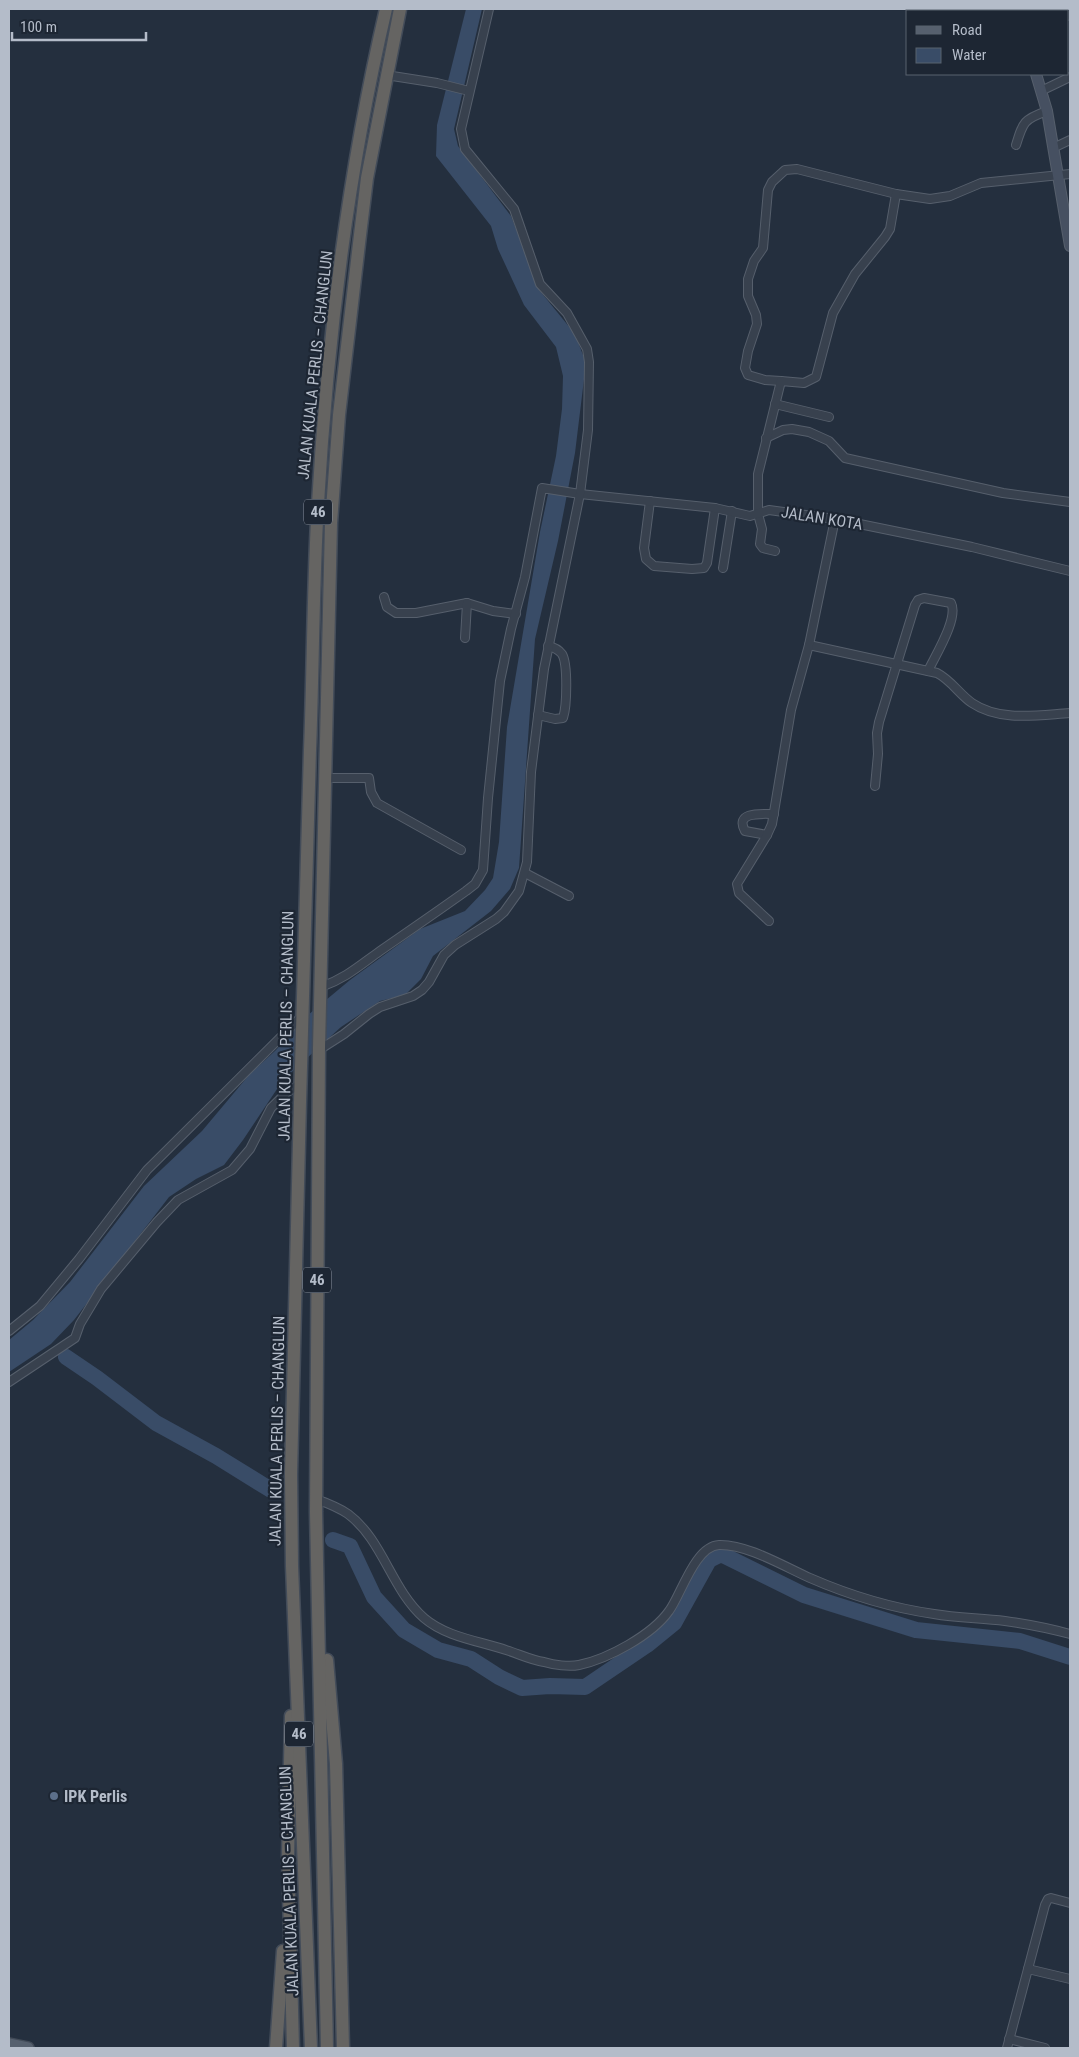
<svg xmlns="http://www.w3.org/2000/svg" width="1079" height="2057" viewBox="0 0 1079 2057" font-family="'Roboto Condensed',sans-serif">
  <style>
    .water { fill: #394c67 }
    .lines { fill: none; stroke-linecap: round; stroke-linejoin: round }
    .river { stroke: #394c67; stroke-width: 16 }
    .minor-casing { stroke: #565f6c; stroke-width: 10 }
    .secondary-casing { stroke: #565f6c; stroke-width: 12 }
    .primary-casing { stroke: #414a57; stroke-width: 14 }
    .trunk-casing { stroke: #434c59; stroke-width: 15 }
    .minor { stroke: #38414e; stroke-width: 8 }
    .secondary { stroke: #465061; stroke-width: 10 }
    .primary { stroke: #56606e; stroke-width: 11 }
    .trunk { stroke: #656462; stroke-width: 12 }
    .service-dot { fill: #5c6f8a; stroke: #1d2633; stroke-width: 2 }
    .labels { text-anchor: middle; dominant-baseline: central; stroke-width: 4.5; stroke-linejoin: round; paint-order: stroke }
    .shield { fill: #1d2633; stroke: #878f9c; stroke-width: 1 }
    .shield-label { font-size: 15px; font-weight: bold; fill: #b4bcc9 }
    .street-label { font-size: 16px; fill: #b4bcc9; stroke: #1d2633 }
    .poi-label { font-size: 16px; font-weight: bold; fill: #b4bcc9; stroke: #1d2633; text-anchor: start }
  </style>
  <rect width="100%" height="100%" fill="#242f3e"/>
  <polygon class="water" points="466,9 482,9 454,129 458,146 511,216 540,291 575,334 586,363 575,453 558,541 535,639 519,868 510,889 491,911 433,956 421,979 405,995 380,1001 341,1027 283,1080 243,1140 224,1165 196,1179 169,1197 74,1320 51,1344 9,1372 9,1340 33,1320 70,1282 144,1186 202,1131 249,1075 276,1050 308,1015 350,980 420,929 465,911 485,890 493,878 499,842 507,727 540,532 556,456 562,409 563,376 556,347 524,305 498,249 491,226 436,156 437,125"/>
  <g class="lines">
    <g class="river">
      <polyline points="66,1357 97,1378 156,1423 216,1456 271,1490"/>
      <polyline points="333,1540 350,1546 374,1597 404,1630 438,1650 471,1659 499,1677 522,1688 550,1686 585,1687 647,1645 674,1623 709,1560 721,1554 804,1595 916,1630 1020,1641 1070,1657"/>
    </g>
    <defs>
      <g id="minor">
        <polyline points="1044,11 1062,11"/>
        <polyline points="1068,14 1070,16"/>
        <polyline points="386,75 437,83 469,91"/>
        <polyline points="1041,91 1070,77"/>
        <path d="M1016,145C1023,122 1024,119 1047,111"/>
        <polyline points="1053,148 1070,140"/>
        <polyline points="781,381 765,380 748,375 745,368 748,351 757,324 756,315 748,296 748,279 754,261 763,248 768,190 772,182 785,170 797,169 896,194 930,199 950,196 981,183 1070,174"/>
        <polyline points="775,404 829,417"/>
        <polyline points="766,438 783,430 792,429 809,432 829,441 845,458 1003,493 1070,502"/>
        <polyline points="650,501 644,548 646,559 654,566 692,569 704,568 707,563 715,508"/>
        <polyline points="775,551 763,548 760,544 762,529 758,514 758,474 781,381 804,383 816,377 833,313 855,274 885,237 890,229 896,194"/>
        <polyline points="723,568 732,511"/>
        <polyline points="384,597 387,607 396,613 416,613 467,603 493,611 516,614"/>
        <polyline points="465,638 467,603"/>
        <path d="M809,645L937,673C951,680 959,694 972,703C1000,722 1038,715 1070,713"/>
        <path d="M538,715L555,719L563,718C567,706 568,664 562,654C558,649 553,647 548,646"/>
        <polyline points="325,778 369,778 371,792 377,803 461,850"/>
        <path d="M875,786L878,754L877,733L879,722L915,605L918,600L924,598L951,603C959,618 935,656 928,671"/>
        <path d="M767,835L745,831C734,811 763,814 774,814"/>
        <polyline points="525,873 569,896"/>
        <polyline points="769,921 739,893 737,884 767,835 772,824 791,710 809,645 835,519"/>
        <path d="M321,987C346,978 359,966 380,951C409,931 438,911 466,891L475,884L483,870L488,798L500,681L511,629L525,577L542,488L580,494L715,508L750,516L769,510L835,519L972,547L1070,571"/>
        <polyline points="319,1050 344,1034 369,1014 380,1007 413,996 422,990 429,982 444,955 455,945 496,919 504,912 519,891 527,862 531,772 544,669 580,494 588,430 589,362 587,349 567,313 540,284 514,209 465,149 461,129 489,9"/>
        <polyline points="9,1331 40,1306 79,1259 147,1170 301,1017"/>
        <polyline points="9,1382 75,1338 80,1324 101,1289 157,1222 178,1200 232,1170 250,1149 271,1108 286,1093 300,1084"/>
        <path d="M316,1499C327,1503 338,1507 348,1514C383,1540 391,1589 424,1618C446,1637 479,1641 506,1650C519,1654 531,1660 544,1662C554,1665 569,1667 579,1665C608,1659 652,1635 669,1611C681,1595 695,1546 719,1545C747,1544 785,1567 810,1578C849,1595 892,1608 934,1614C957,1618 981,1618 1005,1621C1027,1624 1048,1628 1070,1634"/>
        <polyline points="1028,1969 1070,1979"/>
        <polyline points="1009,2039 1045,2048"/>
        <polyline points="1007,2048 1045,1905 1048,1899 1051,1898 1070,1903"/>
      </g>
      <g id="secondary">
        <polyline points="1017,9 1018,11"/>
        <polyline points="1036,74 1047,111 1070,246"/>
      </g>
      <polyline id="primary" points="9,2044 28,2048"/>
      <g id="trunk">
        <polyline points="327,1660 336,1764 343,2048"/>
        <polyline points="291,1716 288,1856 293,2048"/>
        <polyline points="276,2048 283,1951"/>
        <path d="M311,2048L292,1566L291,1474C297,1233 302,991 310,750C313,674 313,597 317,521C326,349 347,176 386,9"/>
        <polyline points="327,2048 316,1512 319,1048 331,523 339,415 360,235 367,178 400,9"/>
      </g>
    </defs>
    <use href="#minor" class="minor-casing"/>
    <use href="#secondary" class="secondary-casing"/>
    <use href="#primary" class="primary-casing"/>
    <use href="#trunk" class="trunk-casing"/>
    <use href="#minor" class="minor"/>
    <use href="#secondary" class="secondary"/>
    <use href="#primary" class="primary"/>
    <use href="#trunk" class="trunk"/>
  </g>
  <circle class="service-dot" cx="54" cy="1796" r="5"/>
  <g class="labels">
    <g class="shield">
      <rect x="304" y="499.5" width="28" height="25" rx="4"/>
      <rect x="303" y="1267.5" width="28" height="25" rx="4"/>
      <rect x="285" y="1721.5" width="28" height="25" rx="4"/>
    </g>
    <g class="shield-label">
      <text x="318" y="512">46</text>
      <text x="317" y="1280">46</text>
      <text x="299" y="1734">46</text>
    </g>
    <g class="street-label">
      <text transform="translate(315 365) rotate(-84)">JALAN KUALA PERLIS – CHANGLUN</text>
      <text transform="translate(822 518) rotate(9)">JALAN KOTA</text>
      <text transform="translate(286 1026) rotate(-89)">JALAN KUALA PERLIS – CHANGLUN</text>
      <text transform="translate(277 1431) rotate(-89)">JALAN KUALA PERLIS – CHANGLUN</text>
      <text transform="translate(289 1881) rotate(-92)">JALAN KUALA PERLIS – CHANGLUN</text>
    </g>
    <g class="poi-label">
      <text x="64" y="1796">IPK Perlis</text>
    </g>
  </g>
  <rect width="1079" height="2057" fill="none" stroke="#b4bcc9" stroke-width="20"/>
  <rect x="906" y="10" width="162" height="65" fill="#1d2633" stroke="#59626f"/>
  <rect x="916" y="26" width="25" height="8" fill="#56606e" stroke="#59626f"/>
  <text x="952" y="35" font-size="15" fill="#b4bcc9">Road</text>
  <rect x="916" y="48" width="25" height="15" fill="#394c67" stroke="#59626f"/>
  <text x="952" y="60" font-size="15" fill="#b4bcc9">Water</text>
  <path d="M12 32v8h134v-8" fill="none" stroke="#b4bcc9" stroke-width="2.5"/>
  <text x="20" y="32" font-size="15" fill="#b4bcc9" stroke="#1d2633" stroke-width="4" paint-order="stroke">100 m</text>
</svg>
